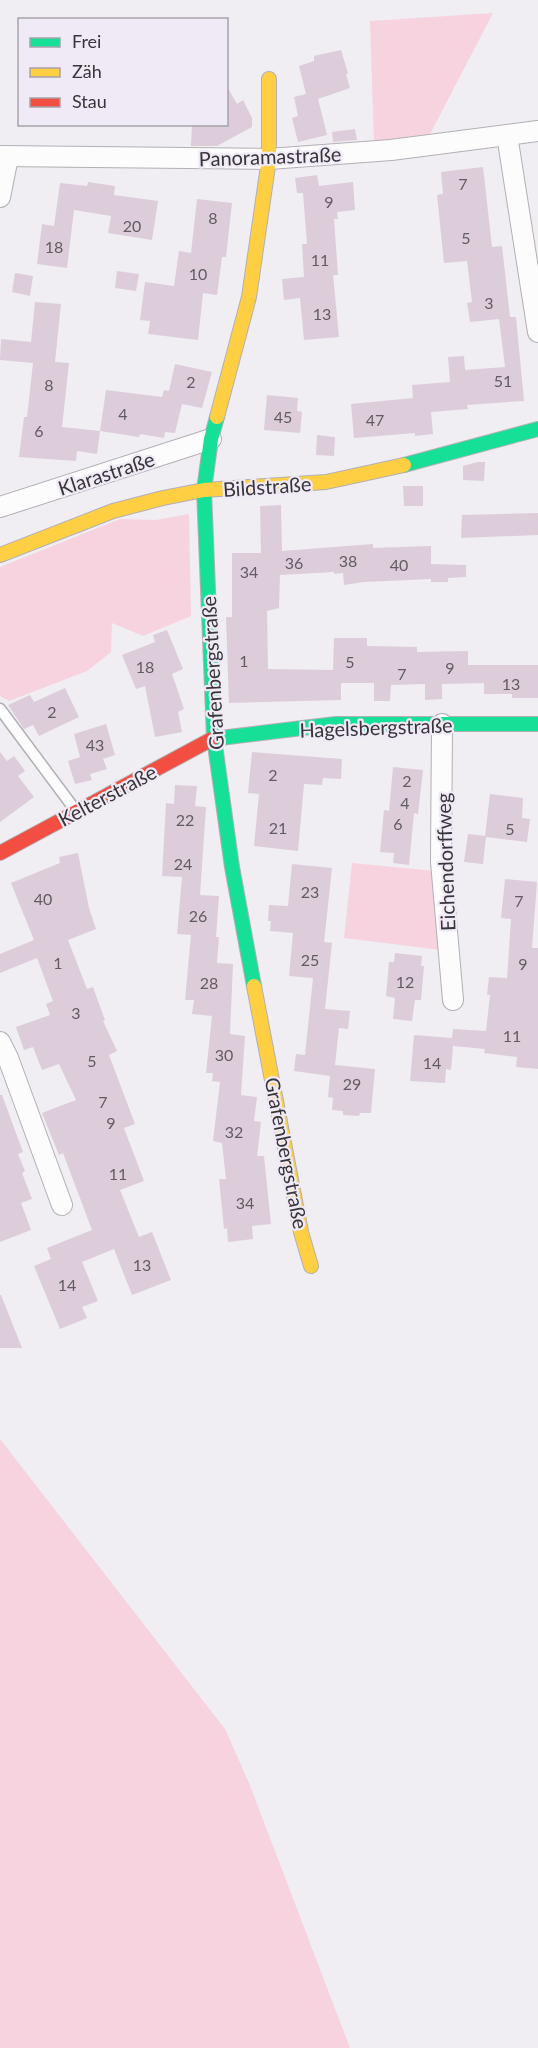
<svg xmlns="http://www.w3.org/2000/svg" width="538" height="2048" viewBox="0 0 538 2048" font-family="Lato,sans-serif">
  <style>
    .green { fill: #f7d3df }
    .building { fill: #ddcddb }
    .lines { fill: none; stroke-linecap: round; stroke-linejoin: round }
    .lane-casing { stroke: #b2b0b4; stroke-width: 13 }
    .street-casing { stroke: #b2b0b4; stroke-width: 22 }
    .fast-casing { stroke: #b2b0b4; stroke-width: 16 }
    .slow-casing { stroke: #b2b0b4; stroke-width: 16 }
    .jam-casing { stroke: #b2b0b4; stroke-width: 16 }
    .lane { stroke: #fdfcfd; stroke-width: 10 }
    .street { stroke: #fdfcfd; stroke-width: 20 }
    .fast { stroke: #16e098; stroke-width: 14 }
    .slow { stroke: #ffcf43; stroke-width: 14 }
    .jam { stroke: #f24e42; stroke-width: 14 }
    .labels { text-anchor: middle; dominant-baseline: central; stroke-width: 4.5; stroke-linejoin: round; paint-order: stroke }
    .number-label { font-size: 16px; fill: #615b62 }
    .street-label { font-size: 20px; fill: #38353a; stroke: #f0eaf6 }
  </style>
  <rect width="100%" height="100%" fill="#f0edf3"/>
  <g class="green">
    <polygon points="493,13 430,134 374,142 370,21"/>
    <polygon points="189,514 191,616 143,636 112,623 111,652 87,671 9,701 0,696 0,567 120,519 156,520"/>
    <polygon points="352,863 435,871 441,950 344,938"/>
    <polygon points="0,1439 225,1729 249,1783 350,2048 0,2048"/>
  </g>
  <g class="building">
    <polygon points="341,50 348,73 346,74 350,88 318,99 327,135 298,142 292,118 298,116 294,97 306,94 299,66 314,61 314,56"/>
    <polygon points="226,85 237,104 243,100 252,118 252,127 217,146 191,146 192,124 226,124"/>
    <polygon points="355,129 357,140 333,142 332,132"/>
    <polygon points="483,167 492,247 502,246 510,317 516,317 524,401 467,405 468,409 431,412 433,434 415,436 415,433 354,438 351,404 413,398 412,385 450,382 448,357 464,356 465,370 505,367 499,319 470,322 467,303 472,302 467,261 444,263 437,195 443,194 441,172"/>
    <polygon points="317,175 319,186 353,182 355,210 337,212 338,219 334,219 338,275 333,275 339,337 304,340 300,298 284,300 282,279 304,277 302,244 307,244 303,193 297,193 295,178"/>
    <polygon points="88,182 115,186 114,195 158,201 152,240 108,233 111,216 74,210 67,268 37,264 42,224 54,226 60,183 87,186"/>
    <polygon points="197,199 232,203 226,257 222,257 217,295 203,293 198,340 148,334 150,321 140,320 145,282 174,286 179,251 191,253"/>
    <polygon points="117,271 139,274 136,291 115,288"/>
    <polygon points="15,273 33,276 30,296 12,292"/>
    <polygon points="35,302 61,304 55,362 69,363 62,427 100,431 97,454 77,451 76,461 19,457 24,417 27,417 33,363 0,360 1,339 31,342"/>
    <polygon points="175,364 212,372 202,408 182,404 175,433 165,432 164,438 140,434 139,437 100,431 106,390 162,397 164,390 169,391"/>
    <polygon points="267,395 298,398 297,411 302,412 300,433 264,430"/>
    <polygon points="317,435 335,437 334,456 316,455"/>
    <polygon points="478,462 485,462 484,481 463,480 463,466"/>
    <polygon points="403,486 423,486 423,506 404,506"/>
    <polygon points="281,505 282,551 373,544 373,548 431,546 431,564 466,565 466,577 448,578 448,582 431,582 431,579 364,582 344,585 343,573 334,574 334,572 280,575 279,608 267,611 268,669 333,670 334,638 367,638 367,646 417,647 417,652 468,651 468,665 538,665 538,698 512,698 512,694 484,694 484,683 442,684 442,699 425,700 425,684 391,685 390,701 374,701 374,683 341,683 341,700 229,703 226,617 232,617 232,553 261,553 260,506"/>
    <polygon points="538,513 538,535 461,538 462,515"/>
    <polygon points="167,630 183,669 172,674 184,709 178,712 182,732 155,737 145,686 136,689 122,655 155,642 153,635"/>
    <polygon points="65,688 79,717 39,736 33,725 24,729 8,705 30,695 34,702"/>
    <polygon points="106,724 115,755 103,759 107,769 90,774 92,780 75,784 68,761 80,757 74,734"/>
    <polygon points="0,752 7,761 14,756 25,771 18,776 34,797 0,822"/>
    <polygon points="252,752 342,759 341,779 323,778 322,785 304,784 298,851 254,846 259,794 248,793"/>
    <polygon points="393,767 423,770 418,814 414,813 409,865 393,863 394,853 380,852 384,810 389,811"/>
    <polygon points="175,785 197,786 195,806 206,807 200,895 219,896 216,937 219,937 217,963 233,964 230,1034 245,1036 241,1095 257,1097 254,1121 261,1122 257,1156 264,1156 271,1224 252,1226 253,1239 228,1242 227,1228 224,1229 219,1179 226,1179 222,1143 213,1141 220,1082 212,1081 213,1073 206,1073 212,1016 192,1014 194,1000 185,1000 191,935 177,934 182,877 162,876 166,803 174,804"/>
    <polygon points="490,794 523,798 522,818 530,819 527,842 486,837 483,864 464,862 468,834 485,836"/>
    <polygon points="78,853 89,908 96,929 68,940 87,989 93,987 105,1020 103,1021 117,1051 109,1055 135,1124 124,1128 144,1181 120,1190 139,1237 152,1232 171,1280 132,1295 114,1249 82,1262 98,1301 82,1307 87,1318 60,1329 34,1266 51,1259 47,1248 92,1230 63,1153 59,1155 42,1113 76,1100 59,1064 42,1070 33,1047 24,1050 16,1027 50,1015 46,1004 53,1001 37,958 0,973 0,954 34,940 11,883 60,863 59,857"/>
    <polygon points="292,864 332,868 324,942 332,943 325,1009 350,1011 348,1029 339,1028 335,1065 375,1069 371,1113 360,1113 359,1116 343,1115 343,1111 332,1110 333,1098 328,1097 330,1076 294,1071 296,1054 305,1055 313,978 289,976 293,933 270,931 271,921 268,921 269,905 288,906"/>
    <polygon points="505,879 537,882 532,948 538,948 538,1069 516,1067 517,1057 484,1053 485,1049 453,1046 451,1070 446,1069 445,1083 410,1081 414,1035 452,1038 453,1029 486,1031 490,995 487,995 489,977 507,978 511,919 501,918"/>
    <polygon points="395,953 422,956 421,966 424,966 421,1000 415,1000 412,1021 393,1019 395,998 386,996 389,962 394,962"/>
    <polygon points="0,1095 2,1095 23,1152 18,1154 25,1171 22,1173 32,1199 21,1203 31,1230 0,1242"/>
    <polygon points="0,1295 1,1295 22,1348 0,1348"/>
  </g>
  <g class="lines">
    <defs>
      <polyline id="lane" points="0,709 76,811"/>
      <g id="street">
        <polyline points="507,135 538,332"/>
        <polyline points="0,156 269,159 391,150 538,131"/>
        <polyline points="0,197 8,157"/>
        <polyline points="0,507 211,439"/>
        <polyline points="442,724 441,862 453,1000"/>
        <polyline points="0,1042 8,1058 62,1205"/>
      </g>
      <g id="fast">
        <polyline points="217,417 211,439 204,490 214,738 232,867 254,986"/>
        <polyline points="404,465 538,429"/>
        <polyline points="212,739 336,724 538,724"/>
      </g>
      <g id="slow">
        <polyline points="217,417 249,297 269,159 269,79"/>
        <polyline points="0,555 113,511 163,498 204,490 326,482 404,465"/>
        <polyline points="254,986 301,1232 311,1266"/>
      </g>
      <polyline id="jam" points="0,853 212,739"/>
    </defs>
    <use href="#lane" class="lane-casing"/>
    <use href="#street" class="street-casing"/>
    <use href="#fast" class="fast-casing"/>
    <use href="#slow" class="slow-casing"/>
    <use href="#jam" class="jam-casing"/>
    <use href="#lane" class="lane"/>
    <use href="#street" class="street"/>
    <use href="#fast" class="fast"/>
    <use href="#slow" class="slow"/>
    <use href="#jam" class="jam"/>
  </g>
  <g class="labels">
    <g class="number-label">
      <text x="463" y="183">7</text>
      <text x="329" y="201">9</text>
      <text x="213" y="217">8</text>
      <text x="132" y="225">20</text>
      <text x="466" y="237">5</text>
      <text x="54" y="246">18</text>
      <text x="320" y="259">11</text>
      <text x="198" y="273">10</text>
      <text x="489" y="302">3</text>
      <text x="322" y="313">13</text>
      <text x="503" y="380">51</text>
      <text x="191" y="381">2</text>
      <text x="49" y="384">8</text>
      <text x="123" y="413">4</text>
      <text x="283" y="416">45</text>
      <text x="375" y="419">47</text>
      <text x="39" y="430">6</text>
      <text x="348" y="560">38</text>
      <text x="294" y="562">36</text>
      <text x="399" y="564">40</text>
      <text x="249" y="571">34</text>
      <text x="244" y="660">1</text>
      <text x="350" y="661">5</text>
      <text x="145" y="666">18</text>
      <text x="450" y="667">9</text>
      <text x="402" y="673">7</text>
      <text x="511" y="683">13</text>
      <text x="52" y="711">2</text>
      <text x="95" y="744">43</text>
      <text x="273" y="774">2</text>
      <text x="407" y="780">2</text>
      <text x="405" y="802">4</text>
      <text x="185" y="819">22</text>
      <text x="398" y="823">6</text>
      <text x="278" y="827">21</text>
      <text x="510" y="828">5</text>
      <text x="183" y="863">24</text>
      <text x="310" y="891">23</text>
      <text x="43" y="898">40</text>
      <text x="519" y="900">7</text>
      <text x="198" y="915">26</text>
      <text x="310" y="959">25</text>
      <text x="58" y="962">1</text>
      <text x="523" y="963">9</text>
      <text x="405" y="981">12</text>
      <text x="209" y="982">28</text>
      <text x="76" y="1012">3</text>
      <text x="512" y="1035">11</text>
      <text x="224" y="1054">30</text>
      <text x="92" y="1060">5</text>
      <text x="432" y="1062">14</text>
      <text x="352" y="1083">29</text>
      <text x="103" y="1101">7</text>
      <text x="111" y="1122">9</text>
      <text x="234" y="1131">32</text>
      <text x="118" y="1173">11</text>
      <text x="245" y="1202">34</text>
      <text x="142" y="1264">13</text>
      <text x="67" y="1284">14</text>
    </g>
    <g class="street-label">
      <text transform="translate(270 156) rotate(-2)">Panoramastraße</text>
      <text transform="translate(106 473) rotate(-18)">Klarastraße</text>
      <text transform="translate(267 486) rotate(-4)">Bildstraße</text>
      <text transform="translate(212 673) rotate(-93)">Grafenbergstraße</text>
      <text transform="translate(376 727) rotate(-2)">Hagelsbergstraße</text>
      <text transform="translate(107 795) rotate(-28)">Kelterstraße</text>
      <text transform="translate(445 862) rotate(-92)">Eichendorffweg</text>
      <text transform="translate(287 1153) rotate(79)">Grafenbergstraße</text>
    </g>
  </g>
  <rect x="18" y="18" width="210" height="108" fill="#f0eaf6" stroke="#a6a2ab" stroke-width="1.5"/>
  <rect x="30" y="38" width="30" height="9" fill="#16e098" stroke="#a6a2ab" stroke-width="1.5"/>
  <text x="72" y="48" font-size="18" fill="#38353a">Frei</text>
  <rect x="30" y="68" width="30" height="9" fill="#ffcf43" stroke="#a6a2ab" stroke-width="1.5"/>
  <text x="72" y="78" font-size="18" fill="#38353a">Zäh</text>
  <rect x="30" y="98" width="30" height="9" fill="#f24e42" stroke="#a6a2ab" stroke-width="1.5"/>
  <text x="72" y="108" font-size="18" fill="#38353a">Stau</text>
</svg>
